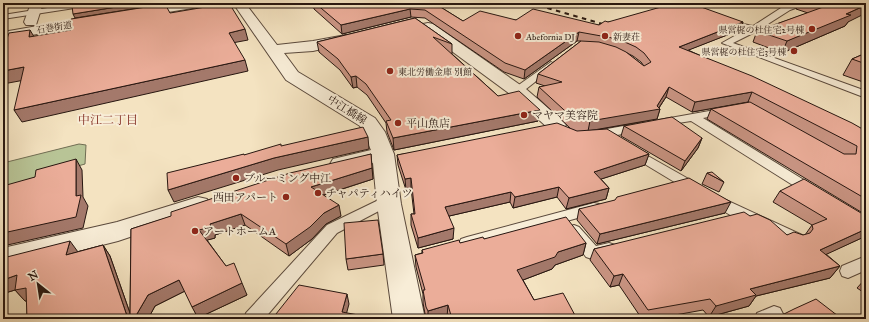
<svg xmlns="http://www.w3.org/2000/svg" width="869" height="322" viewBox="0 0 869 322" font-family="'IM FELL Great Primer','Noto Serif JP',serif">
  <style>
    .green { fill: #b8c496; stroke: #706d53 }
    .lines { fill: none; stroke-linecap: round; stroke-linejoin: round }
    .service-casing { stroke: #5a493c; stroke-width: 2 }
    .minor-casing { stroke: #5a493c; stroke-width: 2 }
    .tertiary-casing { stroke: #5a493c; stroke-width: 2 }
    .service { fill: #f8edd7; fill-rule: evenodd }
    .minor { fill: #f8edd7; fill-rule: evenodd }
    .tertiary { fill: #f8edd7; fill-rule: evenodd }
    .rail { stroke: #271610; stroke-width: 2; stroke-dasharray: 4.5 4.5; stroke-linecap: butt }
    .wall { fill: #ca9584; stroke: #271610; fill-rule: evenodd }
    .shaded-wall { fill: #a4796b; stroke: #271610 }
    .building { fill: #ebad99; stroke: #271610 }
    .poi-dot { fill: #8f2418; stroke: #f8edd7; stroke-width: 1.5 }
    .labels { text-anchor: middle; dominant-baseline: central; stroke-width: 4; stroke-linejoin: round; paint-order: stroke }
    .far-street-label { font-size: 9px; fill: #271610; stroke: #f8edd7 }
    .far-poi-label { font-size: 9px; fill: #271610; stroke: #f8edd7; text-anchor: start }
    .street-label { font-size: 11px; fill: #271610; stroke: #f8edd7 }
    .poi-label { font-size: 11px; fill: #271610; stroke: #f8edd7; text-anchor: start }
    .neighbourhood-label { font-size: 12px; fill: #7a1f14; stroke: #f8edd7 }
  </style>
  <rect width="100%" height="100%" fill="#f4e3c1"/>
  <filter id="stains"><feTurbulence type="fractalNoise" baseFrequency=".005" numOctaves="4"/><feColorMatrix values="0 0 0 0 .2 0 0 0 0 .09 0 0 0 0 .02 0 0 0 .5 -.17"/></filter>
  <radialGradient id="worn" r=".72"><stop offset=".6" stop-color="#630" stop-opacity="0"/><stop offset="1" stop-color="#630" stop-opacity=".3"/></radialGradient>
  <polygon class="green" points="79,144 86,145 85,164 3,187 3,163"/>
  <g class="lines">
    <defs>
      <g id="service">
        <polygon points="79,3 98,3 94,5 3,19 3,15"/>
        <polygon points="797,3 809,3 790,10 757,31 733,43 866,91 866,98 722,43 747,29 743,28 743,24 753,26 784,6"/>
        <polygon points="551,62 556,65 554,67 521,93 513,93 512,91 513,89"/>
        <polygon points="726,108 730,109 732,111 730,113 703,118 817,188 819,191 817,194 807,194 691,121 659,126 653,123 659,120"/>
        <polygon points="640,123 646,127 644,130 596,139 590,135 596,131"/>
        <polygon points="632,147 701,186 703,189 701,192 691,192 628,154 626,151 628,148"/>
        <polygon points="713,194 802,235 804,239 802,243 796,245 737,219 708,202 706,199 708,196"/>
        <polygon points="389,195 394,197 396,200 394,203 337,233 264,319 244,319 246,313 327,225"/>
        <polygon points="594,203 599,204 601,208 599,212 467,249 461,247 459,243 461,239 467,237"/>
        <polygon points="574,225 579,227 596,246 609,243 615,245 617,249 615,253 592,259 586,257 566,231 569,227"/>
        <polygon points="866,256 866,270 848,278 842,276 840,271 842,266"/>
        <polygon points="774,306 780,308 783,314 781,319 755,319 757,313"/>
      </g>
      <g id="minor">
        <polygon points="31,3 43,3 36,25 26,25 24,22"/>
        <polygon points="233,3 245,3 277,45 313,41 346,35 351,36 353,39 351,42 313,51 284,53 298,72 375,118 385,132 394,154 401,204 425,319 393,319 377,204 373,163 341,171 333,169 330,164 333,159 371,150 360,126 286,80"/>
        <polygon points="428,23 433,24 526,89 563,121 566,125 563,129 556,131 549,129 514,97 423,30 421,27 423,24"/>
        <polygon points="198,197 207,199 210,205 207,211 118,241 3,270 3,248 117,222"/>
      </g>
      <g id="tertiary">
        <polygon points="175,3 205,3 199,7 137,17 132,16 130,13 132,10 137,9"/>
        <polygon points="101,15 106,16 108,19 106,22 3,40 3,32"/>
      </g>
    </defs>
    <use href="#service" class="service-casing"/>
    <use href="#minor" class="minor-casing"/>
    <use href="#tertiary" class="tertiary-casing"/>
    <use href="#service" class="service"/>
    <use href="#minor" class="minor"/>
    <use href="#tertiary" class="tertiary"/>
    <polyline class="rail" points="530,3 613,27"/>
  </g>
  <g class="wall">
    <path d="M313,3H434L463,21L516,20L599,25L608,22H743L740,30L688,50L866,131V215L707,119L711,109L749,102H748L692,112L666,97L659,108L660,109L657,119L600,129L649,154L645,165L601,179L609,188L606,199L566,209L557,197L513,208L510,202L449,216L453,239L418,248L411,225V214H414L411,188L406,190L398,165L397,155L570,128L537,97L539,87L545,86L536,83L538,74L581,41H577L524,79L504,72L425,18L411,17L342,34L314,9ZM627,53L633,56L641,62L644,66Z"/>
    <polygon points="774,3 866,3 848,22 845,26 782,53 753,42 757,31 808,13 796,9 799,4 785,6"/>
    <polygon points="415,18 452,44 452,54 451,53 498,96 538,121 394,150 387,132 386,123 367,95 357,87 353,88 340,70 319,52 317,42"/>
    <polygon points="866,53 866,83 843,75 852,59"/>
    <polygon points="624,126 702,138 698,148 681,171 621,136"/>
    <polygon points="371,154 373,179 324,195 341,216 326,224 312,239 289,256 245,225 215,235 215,238 207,240 247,295 198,318 185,291 155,306 148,319 27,319 27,301 25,301 15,290 5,293 3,292 3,258 77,252 103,245 110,256 130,313 131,229"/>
    <polygon points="707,173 724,182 719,192 702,184"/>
    <polygon points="780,191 866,216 866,236 826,254 840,266 830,278 756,296 749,306 709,317 703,310 653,319 642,319 619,285 610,287 590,260 594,249 750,216 787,235 805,235 812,225 773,202"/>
    <polygon points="579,209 725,213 597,244 577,220"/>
    <polygon points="484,239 586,243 583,255 555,265 552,269 523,280 534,300 577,319 448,319 447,317 442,319 426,319 423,303 423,294 416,267 415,255 422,253 422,250"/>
    <polygon points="383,254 384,265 348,270 346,259"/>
    <polygon points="866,278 866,294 857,288"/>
  </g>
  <g class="shaded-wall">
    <polygon points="3,3 30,3 29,4 10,6 8,7 7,13 3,14"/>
    <polygon points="141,3 164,3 164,4 75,18 73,14"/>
    <polygon points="786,3 799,3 799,4 785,6"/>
    <polygon points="866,5 866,13 848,22 845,26 782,53 787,41"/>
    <polygon points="410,9 411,17 342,34 341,25"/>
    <polygon points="3,14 6,20 5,30 3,31"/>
    <polygon points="743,22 740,30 676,55 679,47"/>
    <polygon points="245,29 248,40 232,43 229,33"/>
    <polygon points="30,30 36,40 29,37"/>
    <polygon points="579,32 577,41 524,79 525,70"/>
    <polygon points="245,60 248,71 22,122 14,110"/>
    <polygon points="24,67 30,79 3,84 3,71"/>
    <polygon points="356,76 357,87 353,88 351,77"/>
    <polygon points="669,87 666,97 658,109 660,109 657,119 588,131 590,121 657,106"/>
    <polygon points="752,92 748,102 692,112 695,102"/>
    <polygon points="540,110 538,121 394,150 393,138"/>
    <polygon points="368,137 369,149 278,170 174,202 168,190 274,158"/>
    <polygon points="702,138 698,148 681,171 685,161"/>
    <polygon points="649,154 645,165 592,182 594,172"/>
    <polygon points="76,159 82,170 83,197 88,206 83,228 3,246 3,233 76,196"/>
    <polygon points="372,168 373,179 314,198 311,187"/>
    <polygon points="411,178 411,188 406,190 405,179"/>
    <polygon points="559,187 557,197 513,208 515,197"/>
    <polygon points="609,188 606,199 566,209 569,198"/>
    <polygon points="511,192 510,202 445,217 445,207"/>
    <polygon points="731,202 725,213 597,244 600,234"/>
    <polygon points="339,205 341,216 326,224 312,239 289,256 286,244 324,213"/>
    <polygon points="241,214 245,225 215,235 215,238 204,241 199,230 210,224"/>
    <polygon points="454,228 453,239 418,248 418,238"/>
    <polygon points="866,229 866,236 812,261 820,250"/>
    <polygon points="70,241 78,252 66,255"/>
    <polygon points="586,243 583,255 555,265 552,269 515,283 517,270 558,252"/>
    <polygon points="103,245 110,256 132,319 128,319"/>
    <polygon points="840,266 830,278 756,296 749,306 709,317 716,306 750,289"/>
    <polygon points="623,274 619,285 610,287 614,276"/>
    <polygon points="17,275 26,288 36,299 25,301 15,290 5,293 3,292 3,280"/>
    <polygon points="179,280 185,291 155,306 148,319 134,319 148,295"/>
    <polygon points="242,283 247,295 198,318 192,307"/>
    <polygon points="347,294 349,304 345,319 342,312"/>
    <polygon points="448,305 447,317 442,319 428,319 428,311"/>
  </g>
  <g class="building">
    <polygon points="89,3 141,3 73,14 72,6"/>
    <polygon points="229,3 245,29 229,33 245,60 14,110 24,67 3,71 3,47 4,47 9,33 30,30 29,37 71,30 71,19 165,4 170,13"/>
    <polygon points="315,3 434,3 463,21 480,11 516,20 533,9 599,25 605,21 608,22 675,3 690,3 743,22 679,47 752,76 852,123 866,131 866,199 711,109 750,102 844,154 856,154 857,146 752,92 695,102 669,87 657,106 660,109 590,121 575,120 539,87 562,82 538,74 581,41 599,42 616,47 626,52 644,66 651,62 644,53 636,47 618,39 579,32 525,70 505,63 425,10 410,9 341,25"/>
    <polygon points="816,3 866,3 866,5 846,14 851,15 787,41 757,31 826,6"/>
    <polygon points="415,18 452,44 433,37 498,96 519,91 540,110 393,138 386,121 391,120 366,84 356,76 351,77 338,59 317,42"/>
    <polygon points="866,53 866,64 852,59"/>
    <polygon points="672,117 702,138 685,161 624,126"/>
    <polygon points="557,123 577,131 607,129 649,154 594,172 609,188 569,198 559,187 515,197 511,192 445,207 454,228 418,238 411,214 415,214 411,178 405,179 397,155"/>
    <polygon points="363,127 368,137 274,158 168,190 167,173 244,154 244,155 281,144 281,146"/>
    <polygon points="371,154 372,168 311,187 339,205 324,213 310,227 286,244 241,214 210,224 211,227 199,230 226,266 234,263 242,283 192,307 179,280 148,295 134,319 130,319 131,229 171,216 171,212 290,173"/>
    <polygon points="76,159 76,196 81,195 76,217 3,233 3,186 35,177 36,170"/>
    <polygon points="712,172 724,182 707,173"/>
    <polygon points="689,178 731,202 600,234 579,209 615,200 617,197"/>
    <polygon points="804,179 866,216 866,229 820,250 840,266 750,289 756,295 716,306 710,299 648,310 623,274 614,276 594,249 744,212 750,216 757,214 770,220 787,235 794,232 803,235 810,233 813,229 812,225 827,219 780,191"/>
    <polygon points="566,217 586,243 558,252 555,257 517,270 534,300 563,293 577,319 452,319 448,305 428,311 426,307 423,290 425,290 415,255 423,253 422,250 459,240 460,243 483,237 484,239"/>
    <polygon points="378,220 383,254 346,259 344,223"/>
    <polygon points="70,241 66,255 103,245 128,319 27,319 26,288 15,290 17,275 3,280 3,258"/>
    <polygon points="299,285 347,294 342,312 380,319 272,319"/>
    <polygon points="816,299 842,319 774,319 794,309"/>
  </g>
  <g class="poi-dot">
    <circle cx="812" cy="29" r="4"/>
    <circle cx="518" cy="36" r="4"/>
    <circle cx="605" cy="36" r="4"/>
    <circle cx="794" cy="51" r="4"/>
    <circle cx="390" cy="71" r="4"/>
    <circle cx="524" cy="115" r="4"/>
    <circle cx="398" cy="123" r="4"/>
    <circle cx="236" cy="178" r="4"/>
    <circle cx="318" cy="193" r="4"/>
    <circle cx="286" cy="197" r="4"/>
    <circle cx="195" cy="231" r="4"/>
  </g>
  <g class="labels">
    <g class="far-street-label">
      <text transform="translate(54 27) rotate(-9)">石巻街道</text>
    </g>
    <g class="far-poi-label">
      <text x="804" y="29" text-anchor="end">県営梶の杜住宅2号棟</text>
      <text x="526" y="36">Abefornia DJ</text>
      <text x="613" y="36">新妻荘</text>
      <text x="786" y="51" text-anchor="end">県営梶の杜住宅3号棟</text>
      <text x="398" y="71">東北労働金庫 別館</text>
    </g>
    <g class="street-label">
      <text transform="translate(347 110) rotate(32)">中江橋線</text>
    </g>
    <g class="poi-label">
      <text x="532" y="115">マヤマ美容院</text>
      <text x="406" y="123">平山魚店</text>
      <text x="244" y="178">ブルーミング中江</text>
      <text x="326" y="193">チャパティハイツ</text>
      <text x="278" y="197" text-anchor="end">西田アパート</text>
      <text x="203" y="231">アートホームA</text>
    </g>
    <g class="neighbourhood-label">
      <text x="108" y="120">中江二丁目</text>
    </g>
  </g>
  <rect width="869" height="322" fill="none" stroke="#f4e3c1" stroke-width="16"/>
  <rect x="4" y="4" width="861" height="314" fill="none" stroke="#271610" stroke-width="2"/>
  <rect x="8" y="8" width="853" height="306" fill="none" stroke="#271610"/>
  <g transform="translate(38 284) rotate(330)" stroke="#f8edd7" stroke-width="3" paint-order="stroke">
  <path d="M0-3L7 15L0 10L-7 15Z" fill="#271610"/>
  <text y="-6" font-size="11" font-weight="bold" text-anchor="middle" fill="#271610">N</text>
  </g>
  <rect width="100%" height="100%" filter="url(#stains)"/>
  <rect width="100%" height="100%" fill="url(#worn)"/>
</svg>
